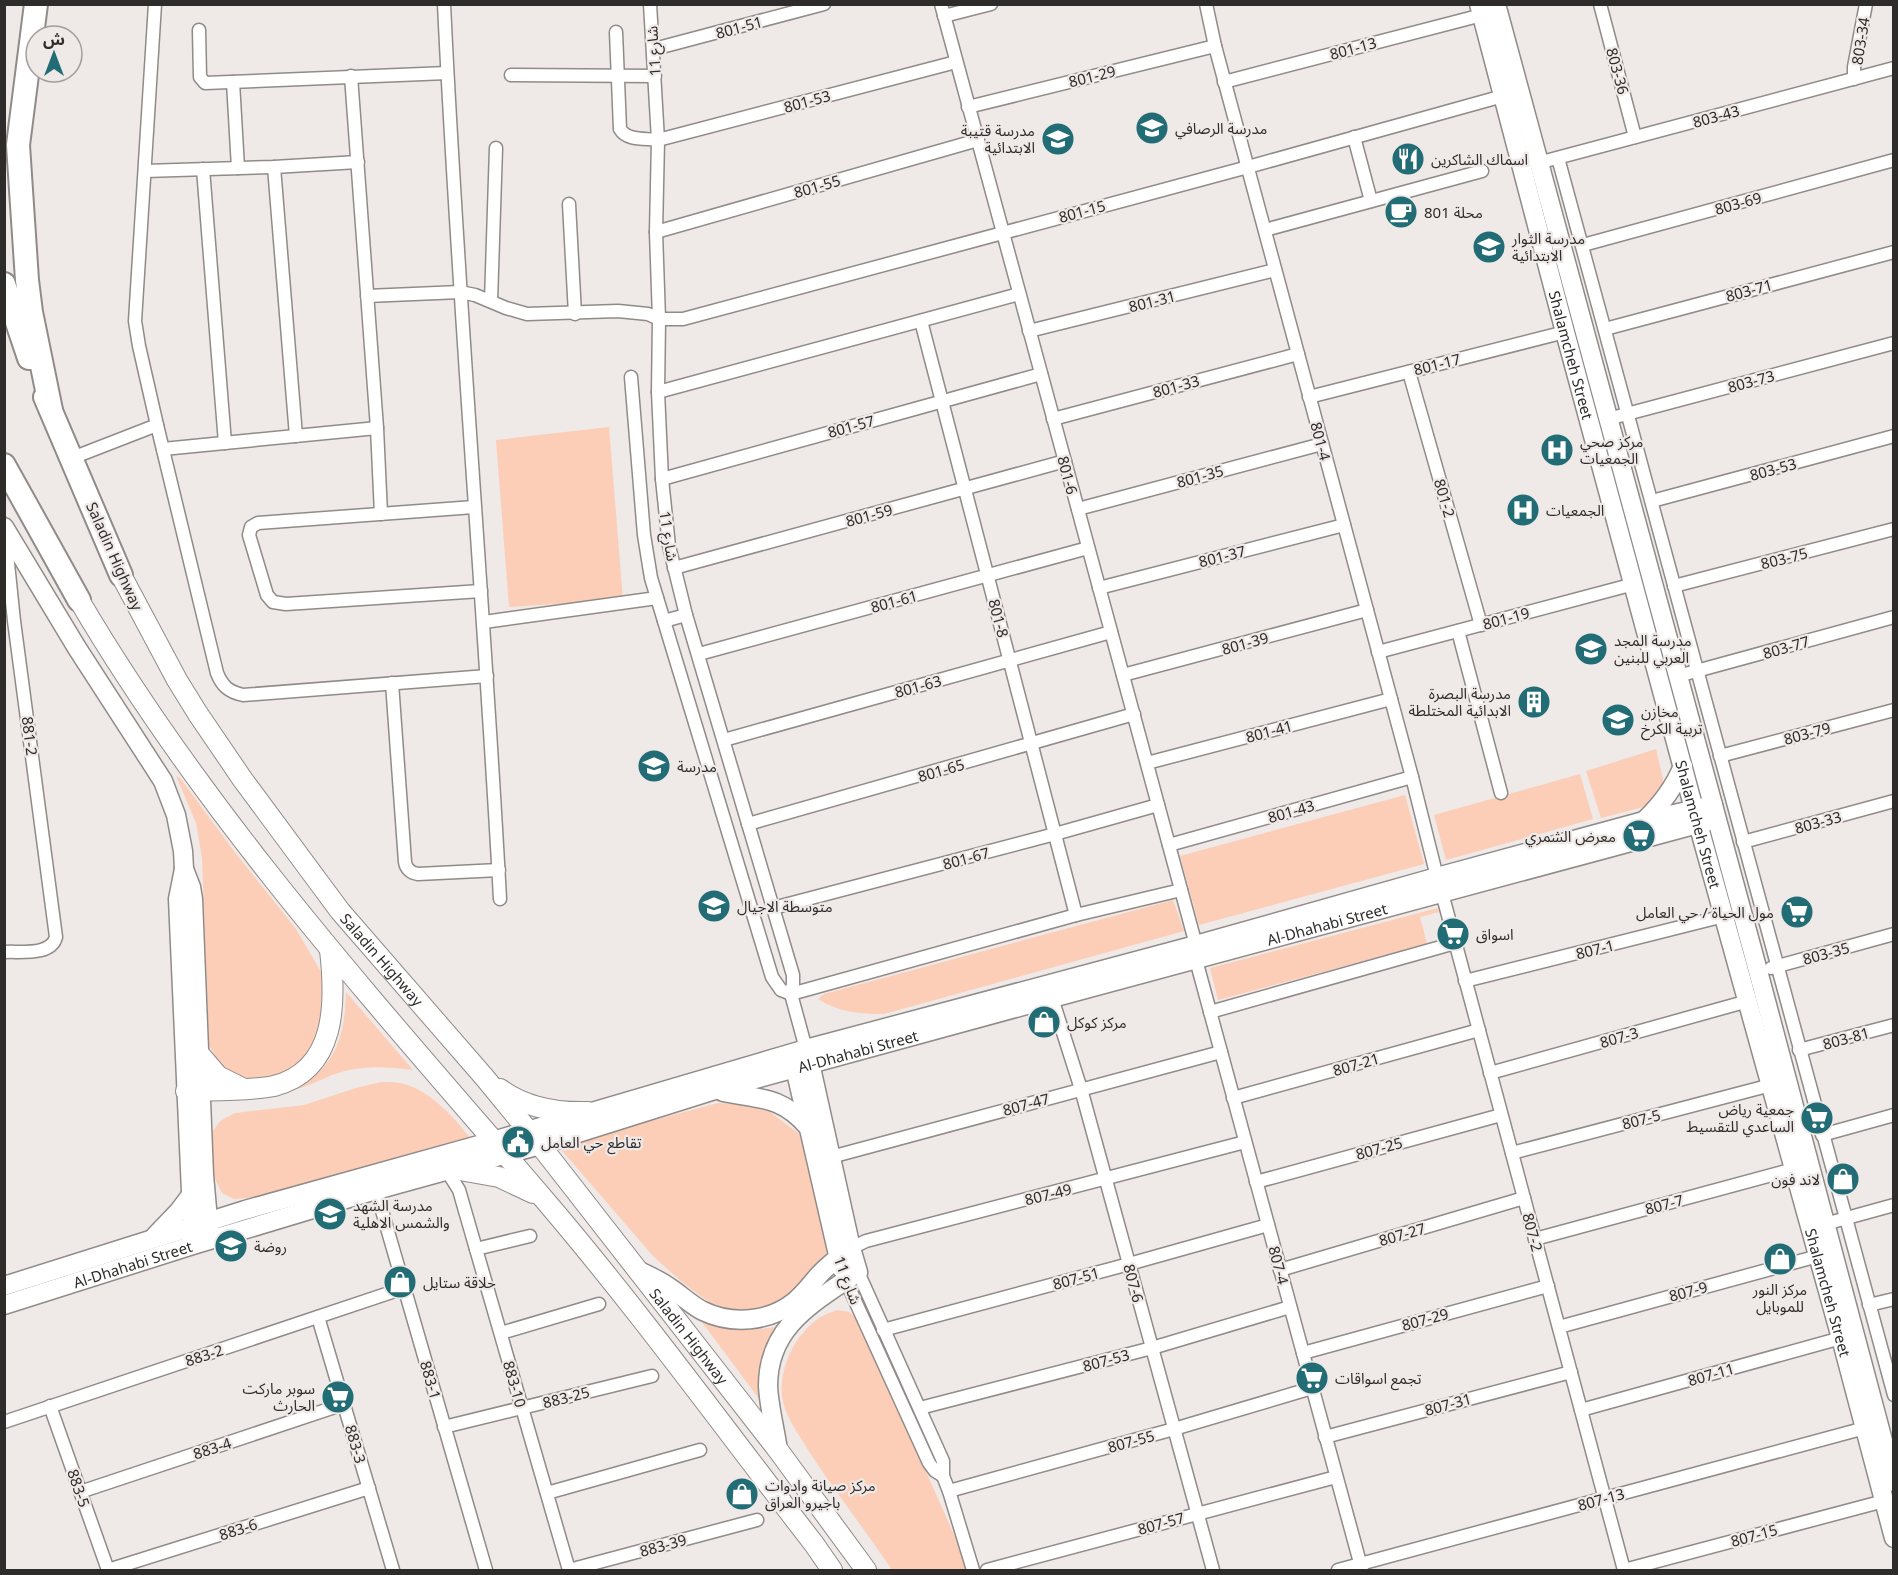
<svg xmlns="http://www.w3.org/2000/svg" width="1898" height="1575" viewBox="0 0 1898 1575" font-family="'Noto Sans','Noto Sans Arabic',sans-serif">
  <style>
    .green { fill: #fcceb8 }
    .lines { fill: none; stroke-linecap: round; stroke-linejoin: round }
    .street-casing { stroke: #908b89; stroke-width: 15 }
    .secondary-casing { stroke: #908b89; stroke-width: 21 }
    .primary-casing { stroke: #908b89; stroke-width: 22 }
    .highway-casing { stroke: #908b89; stroke-width: 26 }
    .street { stroke: #fff; stroke-width: 12 }
    .secondary { stroke: #fff; stroke-width: 18 }
    .primary { stroke: #fff; stroke-width: 20 }
    .highway { stroke: #fff; stroke-width: 22 }
    .labels { text-anchor: middle; dominant-baseline: central; stroke-width: 4.5; stroke-linejoin: round; paint-order: stroke }
    .street-label { font-size: 15px; fill: #2e2c2b; stroke: #efe9e7 }
    .poi-label { font-size: 15px; fill: #2e2c2b; stroke: #efe9e7; text-anchor: start }
  </style>
  <rect width="100%" height="100%" fill="#efe9e7"/>
  <g class="green">
    <polygon points="609,427 623,600 509,607 496,440"/>
    <polygon points="1656,749 1664,784 1651,805 1601,818 1586,771"/>
    <polygon points="1580,774 1593,819 1446,860 1434,815"/>
    <polygon points="176,776 180,778 237,855 296,929 321,972 326,990 319,1045 288,1076 253,1080 238,1075 226,1068 217,1059 209,1045 202,858 196,823"/>
    <polygon points="1405,795 1424,864 1199,925 1180,856"/>
    <path d="M1173,900L1184,931L884,1014C860,1014 838,1012 818,999L824,994Z"/>
    <polygon points="1438,908 1439,912 1420,917 1427,944 1218,1000 1210,968"/>
    <path d="M346,992L413,1070C386,1066 358,1065 332,1075C320,1080 309,1086 297,1089C306,1081 318,1074 326,1064C343,1042 345,1019 346,992Z"/>
    <path d="M381,1082C391,1082 401,1082 410,1086C434,1095 455,1118 470,1138L252,1198L234,1199L222,1193L216,1181L211,1168V1153L213,1131L220,1121L235,1113L304,1105L356,1088Z"/>
    <polygon points="718,1103 746,1105 770,1112 798,1133 810,1151 828,1248 822,1263 784,1302 757,1311 730,1311 709,1302 683,1283 653,1256 558,1146"/>
    <path d="M838,1310L849,1312L858,1318L959,1546L966,1570H892C864,1528 832,1488 805,1445C796,1430 784,1414 782,1396C780,1376 787,1355 798,1339C811,1323 818,1316 838,1310Z"/>
    <path d="M698,1317C729,1333 744,1331 777,1327C762,1352 764,1375 763,1404Z"/>
  </g>
  <g class="lines">
    <defs>
      <g id="street">
        <path d="M155,4L135,321L139,346L157,425L217,673C222,686 229,692 243,695L487,676"/>
        <path d="M444,4C458,303 484,601 500,899"/>
        <polyline points="650,4 658,140 656,232 659,319 658,392 662,479 669,546 686,615 793,975 793,984 791,994 806,1049"/>
        <polyline points="941,4 1196,945"/>
        <polyline points="1206,4 1215,46 1412,777 1437,877"/>
        <polyline points="1600,4 1635,137"/>
        <polyline points="944,16 991,4"/>
        <polyline points="199,30 200,77 205,83 447,73"/>
        <path d="M616,32L620,129C627,141 645,138 658,140L956,62"/>
        <polyline points="654,49 824,4"/>
        <polyline points="511,75 655,76"/>
        <polyline points="351,76 377,428 381,514"/>
        <polyline points="1854,79 1854,67 1866,4"/>
        <polyline points="233,82 238,168"/>
        <polyline points="1224,82 1482,15"/>
        <polyline points="968,107 1215,46"/>
        <polyline points="1354,137 1371,201"/>
        <polyline points="1558,158 1894,1395"/>
        <polyline points="1538,163 1894,68"/>
        <polyline points="274,167 296,436"/>
        <polyline points="203,169 225,443"/>
        <polyline points="145,171 274,167 358,162"/>
        <polyline points="569,204 575,314"/>
        <polyline points="1265,230 1482,171"/>
        <polyline points="656,232 978,140"/>
        <polyline points="1583,245 1894,160"/>
        <polyline points="367,296 460,292 475,295 506,308 527,314 618,311 648,314 659,319 683,319 1248,167 1503,96"/>
        <polyline points="491,301 496,148"/>
        <polyline points="921,321 1076,915"/>
        <polyline points="1605,329 1894,252"/>
        <polyline points="1029,331 1275,270"/>
        <polyline points="1409,372 1481,625"/>
        <polyline points="631,377 644,535 651,578 772,977 781,990 791,994 1076,915 1181,890"/>
        <polyline points="658,392 1019,294"/>
        <polyline points="1309,397 1565,332"/>
        <polyline points="1053,419 1298,354"/>
        <polyline points="1608,419 1894,343"/>
        <polyline points="163,449 377,428"/>
        <polyline points="72,458 157,425"/>
        <polyline points="662,479 1041,374"/>
        <polyline points="1652,501 1894,436"/>
        <polyline points="474,507 258,523 251,527 249,535 267,595 273,602 286,604 481,591"/>
        <polyline points="1078,509 1322,444"/>
        <polyline points="674,568 1065,461"/>
        <polyline points="1674,586 1894,529"/>
        <polyline points="1099,588 1344,525"/>
        <polyline points="664,621 686,615"/>
        <polyline points="484,622 657,598"/>
        <polyline points="1458,631 1501,793"/>
        <polyline points="1378,652 1634,584"/>
        <polyline points="699,654 1088,548"/>
        <polyline points="1123,675 1367,610"/>
        <polyline points="1678,676 1894,617"/>
        <path d="M392,683L405,862C406,869 411,873 418,874L499,870"/>
        <polyline points="724,740 1111,632"/>
        <polyline points="1720,756 1894,710"/>
        <polyline points="1147,763 1391,699"/>
        <polyline points="748,824 1134,714"/>
        <polyline points="1743,842 1894,801"/>
        <polyline points="1169,845 1412,777"/>
        <polyline points="1442,893 1624,1570"/>
        <polyline points="773,908 1055,834 1158,805"/>
        <path d="M4,952C21,951 51,956 56,937L14,621L5,534"/>
        <polyline points="1196,960 1362,1570"/>
        <polyline points="1771,968 1894,934"/>
        <polyline points="1465,981 1724,916"/>
        <polyline points="1052,998 1081,1089 1213,1570"/>
        <polyline points="1210,1012 1455,943"/>
        <polyline points="1799,1050 1894,1025"/>
        <polyline points="1490,1073 1748,1001"/>
        <polyline points="1233,1098 1479,1030"/>
        <polyline points="1822,1135 1894,1115"/>
        <polyline points="1512,1153 1771,1085"/>
        <polyline points="831,1157 1221,1052"/>
        <polyline points="447,1171 459,1190 476,1249"/>
        <polyline points="1256,1182 1501,1115"/>
        <polyline points="376,1190 486,1570"/>
        <polyline points="1825,1224 1894,1205"/>
        <polyline points="530,1236 476,1249 569,1570"/>
        <polyline points="1535,1239 1794,1169"/>
        <polyline points="851,1248 866,1241 1245,1142"/>
        <polyline points="1280,1270 1524,1198"/>
        <polyline points="858,1272 943,1461 943,1476 949,1491 973,1570"/>
        <polyline points="846,1281 929,1463 935,1471 943,1476"/>
        <polyline points="1869,1305 1894,1299"/>
        <polyline points="318,1317 393,1570"/>
        <polyline points="1559,1327 1818,1256"/>
        <polyline points="883,1330 1129,1264 1268,1225"/>
        <polyline points="501,1333 599,1304"/>
        <polyline points="1303,1353 1548,1286"/>
        <polyline points="50,1406 108,1570"/>
        <polyline points="920,1408 1152,1348 1290,1307"/>
        <polyline points="1581,1410 1841,1338"/>
        <polyline points="4,1422 404,1288"/>
        <polyline points="444,1427 652,1376"/>
        <polyline points="1325,1437 1571,1372"/>
        <polyline points="949,1491 1174,1429 1312,1388"/>
        <polyline points="80,1492 344,1404"/>
        <polyline points="547,1493 700,1450"/>
        <polyline points="108,1570 369,1488"/>
        <polyline points="569,1570 757,1520"/>
        <polyline points="987,1570 1336,1477"/>
        <polyline points="1338,1570 1865,1428"/>
        <polyline points="1624,1570 1884,1501"/>
      </g>
      <g id="secondary">
        <path id="s1" d="M1479,4L1565,332L1694,809L1841,1338L1894,1538"/>
        <polyline points="1496,4 1758,971 1894,1482"/>
        <polyline points="4,527 77,648 163,781 176,815 183,851 184,869 178,899 193,1237"/>
        <path d="M1644,821C1661,805 1674,788 1683,766"/>
        <polyline points="184,869 191,887 193,899 204,1175 209,1231"/>
        <polyline points="795,1068 841,1268"/>
        <path d="M723,1092C759,1099 782,1096 808,1127"/>
        <polyline points="155,1236 179,1211 191,1195"/>
        <path d="M637,1270C648,1275 659,1280 669,1287C681,1295 691,1305 703,1311C732,1325 769,1322 794,1302C804,1294 811,1284 819,1275C829,1264 840,1256 851,1248"/>
        <polyline points="4,1286 245,1210 493,1141 806,1049 1196,945 1437,877 1644,821 1713,805"/>
        <path id="s2" d="M4,1305L193,1245L376,1190L540,1145L715,1090L1052,998L1716,819"/>
        <path d="M778,1450C775,1429 769,1407 768,1386C768,1325 815,1302 858,1272L851,1248L810,1063"/>
      </g>
      <g id="primary">
        <path id="s3" d="M121,575L177,680L198,714L243,780L340,911L485,1078L540,1145L778,1450L866,1570"/>
        <path d="M79,600C207,818 379,1007 543,1198C638,1309 724,1428 814,1544L832,1570"/>
        <polyline points="200,1055 218,1076 242,1088"/>
        <path d="M500,1089C526,1108 557,1113 588,1112"/>
        <path d="M186,1091C212,1090 250,1091 274,1086C337,1070 336,1002 330,950"/>
        <polyline points="454,1169 499,1177 533,1193"/>
      </g>
      <g id="highway">
        <polyline points="36,4 18,145 27,280 31,312 51,410"/>
        <polyline points="4,284 29,358"/>
        <polyline points="45,397 121,575"/>
        <polyline points="4,465 79,600"/>
      </g>
    </defs>
    <use href="#street" class="street-casing"/>
    <use href="#secondary" class="secondary-casing"/>
    <use href="#primary" class="primary-casing"/>
    <use href="#highway" class="highway-casing"/>
    <use href="#street" class="street"/>
    <use href="#secondary" class="secondary"/>
    <use href="#primary" class="primary"/>
    <use href="#highway" class="highway"/>
  </g>
  <defs>
    <symbol id="school-disc" viewBox="-11 -11 22 22"><circle r="9.5" fill="#226c75" stroke="#efe9e7"/><path d="M0-5L7-2L0 1L-7-2ZM-4 1L0 2.5L4 1V4Q0 6-4 4Z" fill="#fff"/></symbol>
    <symbol id="restaurant-disc" viewBox="-11 -11 22 22"><circle r="9.5" fill="#226c75" stroke="#efe9e7"/><path d="M-5-6h1v4h1v-4h1v4h1v-4h1v5L-1.5 .5V6h-2V.5L-5-1ZM5-6V6H3V1.5H1.5Q1.5-4 5-6Z" fill="#fff"/></symbol>
    <symbol id="cafe-disc" viewBox="-11 -11 22 22"><circle r="9.5" fill="#226c75" stroke="#efe9e7"/><path d="M-5.5-4.5H6V0H3Q3 3.5 0 3.5H-2.5Q-5.5 3.5-5.5 0ZM3-3.2v2h1.7v-2ZM-6 4.5H4V6H-6Z" fill="#fff"/></symbol>
    <symbol id="hospital-disc" viewBox="-11 -11 22 22"><circle r="9.5" fill="#226c75" stroke="#efe9e7"/><path d="M-5-5h3v3.5h4V-5h3V5h-3V1.5h-4V5h-3Z" fill="#fff"/></symbol>
    <symbol id="building-disc" viewBox="-11 -11 22 22"><circle r="9.5" fill="#226c75" stroke="#efe9e7"/><path d="M-4-6H4V6H1V3H-1V6H-4ZM-2.5-4.3h1.7v1.8h-1.7ZM.8-4.3h1.7v1.8H.8ZM-2.5-1h1.7V.8h-1.7ZM.8-1h1.7V.8H.8Z" fill="#fff"/></symbol>
    <symbol id="supermarket-disc" viewBox="-11 -11 22 22"><circle r="9.5" fill="#226c75" stroke="#efe9e7"/><path d="M-6-5.5h2.5l.6 2H6L4.5 2H-2.5L-4.4-4H-6ZM-1.5 3.2a1.3 1.3 0 1 0 .1 0ZM3 3.2a1.3 1.3 0 1 0 .1 0Z" fill="#fff"/></symbol>
    <symbol id="shop-disc" viewBox="-11 -11 22 22"><circle r="9.5" fill="#226c75" stroke="#efe9e7"/><path d="M-5-2.5h2.3a2.7 3.5 0 0 1 5.4 0H5L5.5 6h-11ZM-1.5-2.5h3a1.5 2.3 0 0 0-3 0Z" fill="#fff"/></symbol>
    <symbol id="civic-disc" viewBox="-11 -11 22 22"><circle r="9.5" fill="#226c75" stroke="#efe9e7"/><path d="M-.6-6.5H3V-4.5H.6V-3L4-1V1h2V6H-6V1h2V-1L-.6-3ZM-1.2 2.5V6h2.4V2.5Z" fill="#fff"/></symbol>
  </defs>
  <g fill-rule="evenodd">
    <use href="#school-disc" x="1133" y="109" width="38" height="38"/>
    <use href="#school-disc" x="1039" y="120" width="38" height="38"/>
    <use href="#restaurant-disc" x="1389" y="140" width="38" height="38"/>
    <use href="#cafe-disc" x="1382" y="193" width="38" height="38"/>
    <use href="#school-disc" x="1470" y="228" width="38" height="38"/>
    <use href="#hospital-disc" x="1538" y="431" width="38" height="38"/>
    <use href="#hospital-disc" x="1504" y="491" width="38" height="38"/>
    <use href="#school-disc" x="1572" y="630" width="38" height="38"/>
    <use href="#building-disc" x="1515" y="683" width="38" height="38"/>
    <use href="#school-disc" x="1599" y="701" width="38" height="38"/>
    <use href="#school-disc" x="635" y="747" width="38" height="38"/>
    <use href="#supermarket-disc" x="1620" y="817" width="38" height="38"/>
    <use href="#school-disc" x="695" y="887" width="38" height="38"/>
    <use href="#supermarket-disc" x="1778" y="893" width="38" height="38"/>
    <use href="#supermarket-disc" x="1434" y="915" width="38" height="38"/>
    <use href="#shop-disc" x="1025" y="1003" width="38" height="38"/>
    <use href="#supermarket-disc" x="1798" y="1099" width="38" height="38"/>
    <use href="#civic-disc" x="499" y="1123" width="38" height="38"/>
    <use href="#shop-disc" x="1824" y="1160" width="38" height="38"/>
    <use href="#school-disc" x="311" y="1195" width="38" height="38"/>
    <use href="#school-disc" x="212" y="1227" width="38" height="38"/>
    <use href="#shop-disc" x="1761" y="1240" width="38" height="38"/>
    <use href="#shop-disc" x="381" y="1263" width="38" height="38"/>
    <use href="#supermarket-disc" x="1293" y="1359" width="38" height="38"/>
    <use href="#supermarket-disc" x="319" y="1378" width="38" height="38"/>
    <use href="#shop-disc" x="723" y="1475" width="38" height="38"/>
  </g>
  <g class="labels">
    <g class="street-label">
      <text transform="translate(739 27) rotate(-15)">801-51</text>
      <text transform="translate(1860 41) rotate(-81)">803-34</text>
      <text transform="translate(1353 48) rotate(-15)">801-13</text>
      <text transform="translate(653 51) rotate(-94)">شارع 11</text>
      <text transform="translate(1618 71) rotate(75)">803-36</text>
      <text transform="translate(1092 76) rotate(-14)">801-29</text>
      <text transform="translate(807 101) rotate(-15)">801-53</text>
      <text transform="translate(1716 116) rotate(-15)">803-43</text>
      <text transform="translate(817 186) rotate(-16)">801-55</text>
      <text transform="translate(1738 203) rotate(-15)">803-69</text>
      <text transform="translate(1082 211) rotate(-15)">801-15</text>
      <text transform="translate(1749 290) rotate(-15)">803-71</text>
      <text transform="translate(1152 301) rotate(-14)">801-31</text>
      <text stroke="none"><textPath href="#s1" startOffset="363">Shalamcheh Street</textPath></text>
      <text transform="translate(1437 364) rotate(-14)">801-17</text>
      <text transform="translate(1751 381) rotate(-15)">803-73</text>
      <text transform="translate(1176 386) rotate(-15)">801-33</text>
      <text transform="translate(851 426) rotate(-15)">801-57</text>
      <text transform="translate(1321 441) rotate(75)">801-4</text>
      <text transform="translate(1773 469) rotate(-15)">803-53</text>
      <text transform="translate(1068 475) rotate(75)">801-6</text>
      <text transform="translate(1200 476) rotate(-15)">801-35</text>
      <text transform="translate(1445 498) rotate(74)">801-2</text>
      <text transform="translate(869 515) rotate(-15)">801-59</text>
      <text transform="translate(669 536) rotate(81)">شارع 11</text>
      <text transform="translate(115 556) rotate(66)">Saladin Highway</text>
      <text transform="translate(1222 556) rotate(-14)">801-37</text>
      <text transform="translate(1784 558) rotate(-14)">803-75</text>
      <text transform="translate(894 601) rotate(-15)">801-61</text>
      <text transform="translate(999 618) rotate(75)">801-8</text>
      <text transform="translate(1506 618) rotate(-15)">801-19</text>
      <text transform="translate(1245 643) rotate(-15)">801-39</text>
      <text transform="translate(1786 647) rotate(-16)">803-77</text>
      <text transform="translate(918 686) rotate(-15)">801-63</text>
      <text transform="translate(1269 731) rotate(-15)">801-41</text>
      <text transform="translate(1807 733) rotate(-15)">803-79</text>
      <text transform="translate(30 736) rotate(83)">881-2</text>
      <text transform="translate(941 770) rotate(-16)">801-65</text>
      <text transform="translate(1291 811) rotate(-16)">801-43</text>
      <text transform="translate(1818 822) rotate(-15)">803-33</text>
      <text stroke="none"><textPath href="#s1" startOffset="849">Shalamcheh Street</textPath></text>
      <text transform="translate(966 858) rotate(-15)">801-67</text>
      <text stroke="none"><textPath href="#s2" startOffset="1377">Al-Dhahabi Street</textPath></text>
      <text transform="translate(1595 949) rotate(-14)">807-1</text>
      <text transform="translate(1826 953) rotate(-15)">803-35</text>
      <text stroke="none"><textPath href="#s3" startOffset="466">Saladin Highway</textPath></text>
      <text transform="translate(1619 1037) rotate(-16)">807-3</text>
      <text transform="translate(1846 1038) rotate(-15)">803-81</text>
      <text stroke="none"><textPath href="#s2" startOffset="891">Al-Dhahabi Street</textPath></text>
      <text transform="translate(1356 1064) rotate(-16)">807-21</text>
      <text transform="translate(1026 1104) rotate(-15)">807-47</text>
      <text transform="translate(1641 1119) rotate(-15)">807-5</text>
      <text transform="translate(1379 1148) rotate(-15)">807-25</text>
      <text transform="translate(1048 1194) rotate(-14)">807-49</text>
      <text transform="translate(1664 1204) rotate(-15)">807-7</text>
      <text transform="translate(1533 1232) rotate(75)">807-2</text>
      <text transform="translate(1402 1234) rotate(-16)">807-27</text>
      <text stroke="none"><textPath href="#s2" startOffset="135">Al-Dhahabi Street</textPath></text>
      <text transform="translate(1279 1265) rotate(75)">807-4</text>
      <text transform="translate(1076 1278) rotate(-15)">807-51</text>
      <text transform="translate(848 1280) rotate(69)">شارع 11</text>
      <text transform="translate(1134 1283) rotate(75)">807-6</text>
      <text transform="translate(1688 1291) rotate(-15)">807-9</text>
      <text stroke="none"><textPath href="#s1" startOffset="1335">Shalamcheh Street</textPath></text>
      <text transform="translate(1425 1319) rotate(-15)">807-29</text>
      <text stroke="none"><textPath href="#s3" startOffset="952">Saladin Highway</textPath></text>
      <text transform="translate(204 1355) rotate(-18)">883-2</text>
      <text transform="translate(1106 1360) rotate(-15)">807-53</text>
      <text transform="translate(1711 1374) rotate(-16)">807-11</text>
      <text transform="translate(431 1380) rotate(74)">883-1</text>
      <text transform="translate(515 1384) rotate(74)">883-10</text>
      <text transform="translate(566 1397) rotate(-14)">883-25</text>
      <text transform="translate(1448 1404) rotate(-15)">807-31</text>
      <text transform="translate(1131 1441) rotate(-15)">807-55</text>
      <text transform="translate(356 1444) rotate(74)">883-3</text>
      <text transform="translate(212 1448) rotate(-18)">883-4</text>
      <text transform="translate(79 1488) rotate(71)">883-5</text>
      <text transform="translate(1601 1499) rotate(-15)">807-13</text>
      <text transform="translate(1161 1523) rotate(-15)">807-57</text>
      <text transform="translate(238 1529) rotate(-18)">883-6</text>
      <text transform="translate(1754 1535) rotate(-15)">807-15</text>
      <text transform="translate(663 1545) rotate(-15)">883-39</text>
    </g>
    <g class="poi-label">
      <text x="1175" y="128">مدرسة الرصافي</text>
      <text x="1035" y="130" text-anchor="end">مدرسة قتيبة<tspan x="1035" dy="17">الابتدائية</tspan></text>
      <text x="1431" y="159">اسماك الشاكرين</text>
      <text x="1424" y="212">محلة 801</text>
      <text x="1512" y="238">مدرسة الثوار<tspan x="1512" dy="17">الابتدائية</tspan></text>
      <text x="1580" y="441">مركز صحي<tspan x="1580" dy="17">الجمعيات</tspan></text>
      <text x="1546" y="510">الجمعيات</text>
      <text x="1614" y="640">مدرسة المجد<tspan x="1614" dy="17">العربي للبنين</tspan></text>
      <text x="1511" y="693" text-anchor="end">مدرسة البصرة<tspan x="1511" dy="17">الابدائية المختلطة</tspan></text>
      <text x="1641" y="711">مخازن<tspan x="1641" dy="17">تربية الكرخ</tspan></text>
      <text x="677" y="766">مدرسة</text>
      <text x="1616" y="836" text-anchor="end">معرض الشمري</text>
      <text x="737" y="906">متوسطة الاجيال</text>
      <text x="1774" y="912" text-anchor="end">مول الحياة / حي العامل</text>
      <text x="1476" y="934">اسواق</text>
      <text x="1067" y="1022">مركز كوكل</text>
      <text x="1794" y="1109" text-anchor="end">جمعية رياض<tspan x="1794" dy="17">الساعدي للتقسيط</tspan></text>
      <text x="541" y="1142">تقاطع حي العامل</text>
      <text x="1820" y="1179" text-anchor="end">لاند فون</text>
      <text x="353" y="1205">مدرسة الشهد<tspan x="353" dy="17">والشمس الاهلية</tspan></text>
      <text x="254" y="1246">روضة</text>
      <text x="423" y="1282">حلاقة ستايل</text>
      <text x="1780" y="1289" text-anchor="middle">مركز النور<tspan x="1780" dy="17">للموبايل</tspan></text>
      <text x="1335" y="1378">تجمع اسواقات</text>
      <text x="315" y="1388" text-anchor="end">سوبر ماركت<tspan x="315" dy="17">الحارث</tspan></text>
      <text x="765" y="1485">مركز صيانة وادوات<tspan x="765" dy="17">باجيرو العراق</tspan></text>
    </g>
  </g>
  <rect width="1898" height="1575" fill="none" stroke="#2e2c2b" stroke-width="12"/>
  <g transform="translate(54 54)"><circle r="28" fill="#efe9e7" stroke="#a29d9c" stroke-width="1.5"/>
  <path d="M0-4.5L10 22L0 15L-10 22Z" fill="#226c75"/>
  <text y="-9" font-size="16" font-weight="bold" text-anchor="middle" fill="#2e2c2b">ش</text>
  </g>
</svg>
